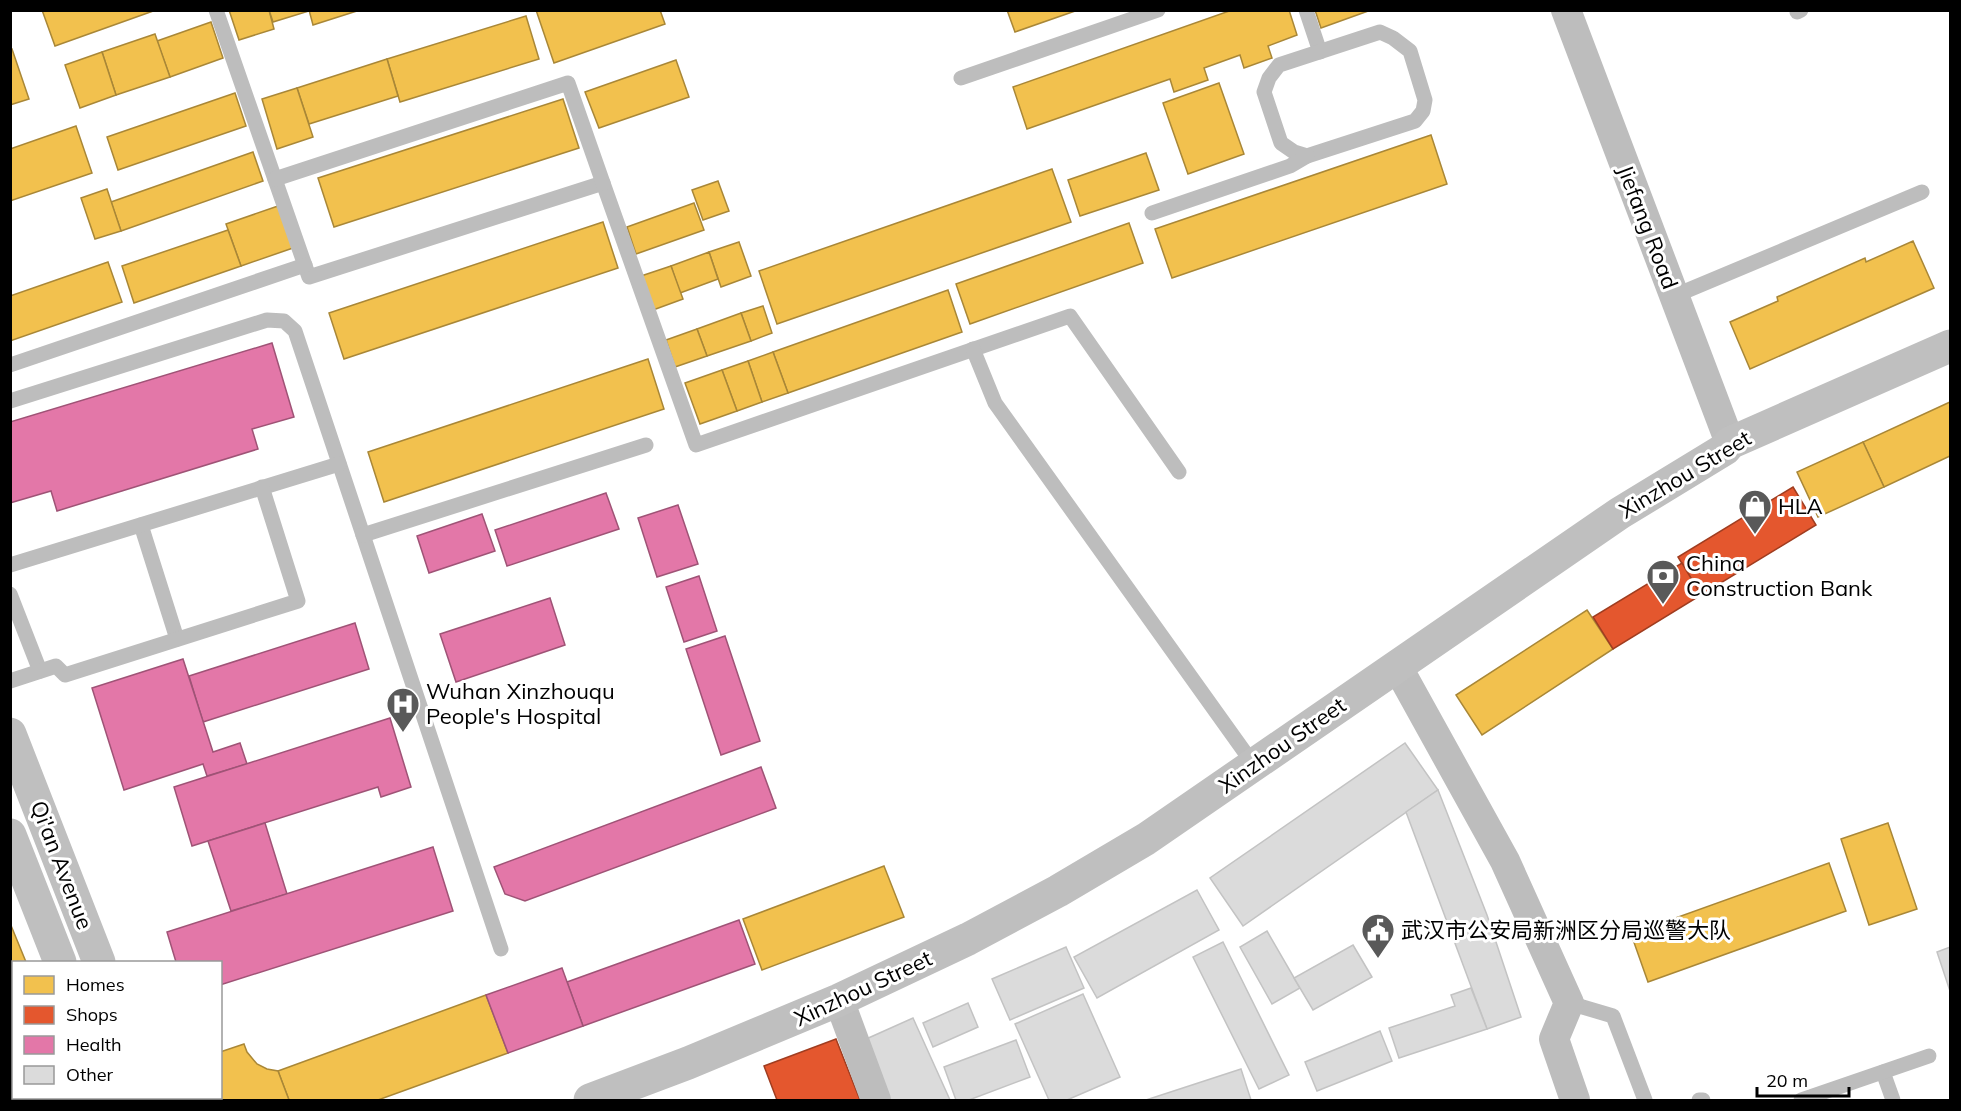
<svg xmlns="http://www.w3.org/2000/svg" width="1961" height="1111" viewBox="0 0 1961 1111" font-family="Mulish,'Noto Sans SC',sans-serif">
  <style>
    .homes { fill: #f2c14e; stroke: #a98737; stroke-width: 1.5 }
    .shops { fill: #e4572e; stroke: #a03d20; stroke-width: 1.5 }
    .health { fill: #e377a8; stroke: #9f5376; stroke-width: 1.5 }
    .building { fill: #dbdbdb; stroke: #c3c3c3; stroke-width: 1.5 }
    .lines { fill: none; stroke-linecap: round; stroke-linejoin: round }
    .service { stroke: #bdbdbd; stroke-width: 15 }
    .minor { stroke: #bdbdbd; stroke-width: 30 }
    .secondary { stroke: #bfbfbf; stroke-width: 33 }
    .labels { text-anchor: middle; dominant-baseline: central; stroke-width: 6; stroke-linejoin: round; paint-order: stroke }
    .street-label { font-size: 22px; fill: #000; stroke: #fff }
    .poi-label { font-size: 22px; fill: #000; stroke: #fff; text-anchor: start }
  </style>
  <rect width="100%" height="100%" fill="#fff"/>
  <g class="homes">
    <polygon points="42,10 156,10 55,46"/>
    <polygon points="229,10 269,10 274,29 239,40"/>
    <polygon points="269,10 309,10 309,11 273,22"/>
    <polygon points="309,10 360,10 313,25"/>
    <polygon points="536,10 660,10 665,24 554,63"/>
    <polygon points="1007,10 1078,10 1015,32"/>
    <polygon points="1232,10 1289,10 1297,35 1268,46 1272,58 1244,68 1240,55 1204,68 1208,80 1174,92 1170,79 1027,129 1013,87"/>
    <polygon points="1315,10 1371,10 1321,28"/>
    <polygon points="526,16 539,59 400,102 387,59"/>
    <polygon points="211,22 223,58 170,77 157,41"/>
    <polygon points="155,34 170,77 116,95 102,52"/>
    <polygon points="12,49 29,99 10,105 10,50"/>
    <polygon points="102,52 116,95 80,108 65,65"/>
    <polygon points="387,59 398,96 309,124 297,88"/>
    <polygon points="676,60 689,97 599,128 585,92"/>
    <polygon points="1219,83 1244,154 1188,174 1163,103"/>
    <polygon points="297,88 313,137 277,149 262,99"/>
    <polygon points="235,93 246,126 118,170 107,137"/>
    <polygon points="563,99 579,148 334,227 318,178"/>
    <polygon points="76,126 92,173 10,201 10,149"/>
    <polygon points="1431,135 1447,184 1172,278 1155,229"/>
    <polygon points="253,152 263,181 121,231 111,202"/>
    <polygon points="1146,153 1159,190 1080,216 1068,180"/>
    <polygon points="1052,169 1071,222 777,324 759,271"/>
    <polygon points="718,181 729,211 703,220 692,190"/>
    <polygon points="107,189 121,231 95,239 81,198"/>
    <polygon points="694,203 704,230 636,254 627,227"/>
    <polygon points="278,206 293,248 241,266 226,224"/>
    <polygon points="603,222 618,268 344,359 329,313"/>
    <polygon points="1129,223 1143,263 970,324 956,284"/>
    <polygon points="228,230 241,266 134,303 122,266"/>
    <polygon points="1913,241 1934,288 1750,369 1730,322 1778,301 1777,297 1865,258 1866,262"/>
    <polygon points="739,242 751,276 721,287 709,252"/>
    <polygon points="709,252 718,279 680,293 671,266"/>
    <polygon points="108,262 122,302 10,341 10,296"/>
    <polygon points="671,266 683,299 653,310 641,276"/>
    <polygon points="948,290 962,332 788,393 773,352"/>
    <polygon points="763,306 772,333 751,341 741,313"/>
    <polygon points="741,313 751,341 707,356 697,329"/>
    <polygon points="697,329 707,356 675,367 666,340"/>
    <polygon points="773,352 788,393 762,402 748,361"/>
    <polygon points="648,359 664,409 384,502 368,452"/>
    <polygon points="748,361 762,402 737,411 722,370"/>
    <polygon points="722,370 737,411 700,424 685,383"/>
    <polygon points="1950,402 1950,456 1884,487 1863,442"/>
    <polygon points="1863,442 1884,487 1818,517 1797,472"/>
    <polygon points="1587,610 1613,649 1482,735 1456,695"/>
    <polygon points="1888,823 1917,909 1869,925 1841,839"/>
    <polygon points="1829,863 1846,911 1648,982 1631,934"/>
    <polygon points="884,866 904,917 762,970 743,919"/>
    <polygon points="10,923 26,962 14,962 14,1085 10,1077"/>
    <polygon points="486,995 508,1053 378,1100 289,1100 278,1071"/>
    <polygon points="244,1044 247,1052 257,1064 267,1069 278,1071 289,1100 201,1100 199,1098 220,1098 220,1052"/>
    <polygon points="18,1098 78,1098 79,1100 19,1100"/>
  </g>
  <g class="shops">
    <polygon points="1793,487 1816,525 1701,595 1678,557"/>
    <polygon points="1682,563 1701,595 1613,649 1593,617"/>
    <polygon points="836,1039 860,1100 777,1100 764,1066"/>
  </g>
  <g class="health">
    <polygon points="272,343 294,417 252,429 258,449 57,511 51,491 10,503 10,422"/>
    <polygon points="606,493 619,529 507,566 495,530"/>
    <polygon points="678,505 698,564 657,577 638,518"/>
    <polygon points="482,514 495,551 429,573 417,536"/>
    <polygon points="699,576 717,631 684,642 666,587"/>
    <polygon points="550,598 565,645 456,682 440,634"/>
    <polygon points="355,623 369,669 203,722 189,676"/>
    <polygon points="725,636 760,741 721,755 686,649"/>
    <polygon points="183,659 213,752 240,743 247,764 207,776 203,764 124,790 92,688"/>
    <polygon points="390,718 411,787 381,797 378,787 192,846 174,787"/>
    <polygon points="761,767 776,808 525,901 505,894 494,867"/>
    <polygon points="265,823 287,894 231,911 208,841"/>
    <polygon points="433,847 453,911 220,985 220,962 176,962 167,932"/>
    <polygon points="739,920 755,964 583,1026 567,982"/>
    <polygon points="562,968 583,1026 508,1053 486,995"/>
  </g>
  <g class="building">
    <polygon points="1405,743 1438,790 1243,926 1210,878"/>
    <polygon points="1438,790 1487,915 1521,1017 1487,1029 1406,812"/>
    <polygon points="1197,890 1219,930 1097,998 1074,957"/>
    <polygon points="1267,931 1300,988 1272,1004 1240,947"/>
    <polygon points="1223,942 1289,1075 1259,1089 1193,957"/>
    <polygon points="1353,945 1372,977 1313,1010 1294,978"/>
    <polygon points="1066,947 1084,988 1010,1020 992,979"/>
    <polygon points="1950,947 1950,991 1937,952"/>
    <polygon points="1471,988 1487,1029 1399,1058 1389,1028 1455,1006 1451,995"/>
    <polygon points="1083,994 1120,1077 1067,1100 1049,1100 1015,1024"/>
    <polygon points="968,1003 978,1027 933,1047 923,1023"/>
    <polygon points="913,1018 950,1100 890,1100 864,1040"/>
    <polygon points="1380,1031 1392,1061 1317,1091 1305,1062"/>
    <polygon points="1016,1040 1030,1077 969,1100 956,1100 944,1067"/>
    <polygon points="1241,1069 1251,1100 1146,1100"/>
  </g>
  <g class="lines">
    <g class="service">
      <polyline points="216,10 309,277 603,183 696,445 1070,316 1179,472"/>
      <polyline points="1306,10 1320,52"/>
      <polyline points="1797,12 1801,10"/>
      <polygon points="1380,32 1393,38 1410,51 1425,100 1423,111 1415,121 1307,156 1294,152 1281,143 1264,92 1269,78 1279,65"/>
      <polyline points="961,78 1158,10"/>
      <polyline points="275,179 568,83 603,183"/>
      <polyline points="1152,213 1290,166 1307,156"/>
      <polyline points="1674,296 1922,192"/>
      <polyline points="973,349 995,403 1254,765"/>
      <polyline points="10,365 305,265"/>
      <polyline points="10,401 267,320 284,321 295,331 501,949"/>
      <polyline points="141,525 177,639"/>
      <polyline points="363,535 646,445"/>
      <polyline points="10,565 339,464"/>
      <polyline points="10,594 40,671"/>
      <polyline points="10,681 56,666 65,675 298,601 262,487"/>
      <polyline points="1569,1003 1613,1016 1645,1100"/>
      <polyline points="1883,1072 1893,1100"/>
      <polyline points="1699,1100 1703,1100"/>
      <polyline points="1801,1100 1929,1056"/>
    </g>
    <g class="minor">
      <polyline points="1566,10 1730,443"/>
      <polyline points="1397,666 1505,861 1569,1003 1554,1039 1575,1100"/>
      <polyline points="839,1000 876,1100"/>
    </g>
    <g class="secondary">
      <polyline points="10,734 99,962"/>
      <polyline points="10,835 60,962"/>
      <polyline points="109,1098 110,1100"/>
      <polyline points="148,1098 149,1100"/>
      <polyline points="590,1100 688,1063 839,1000 968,939 1058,891 1146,839 1620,513 1725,449 1730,443 1950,346"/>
    </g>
  </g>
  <defs>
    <symbol id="shop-pin" viewBox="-11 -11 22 30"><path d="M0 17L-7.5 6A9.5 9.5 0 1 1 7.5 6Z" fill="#595959" stroke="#fff"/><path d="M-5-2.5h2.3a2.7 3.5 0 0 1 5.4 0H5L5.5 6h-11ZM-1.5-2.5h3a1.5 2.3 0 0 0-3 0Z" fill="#fff"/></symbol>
    <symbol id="bank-pin" viewBox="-11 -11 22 30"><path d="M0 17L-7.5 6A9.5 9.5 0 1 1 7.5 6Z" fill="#595959" stroke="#fff"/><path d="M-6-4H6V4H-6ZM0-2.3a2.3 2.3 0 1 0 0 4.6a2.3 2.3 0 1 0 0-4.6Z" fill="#fff"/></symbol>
    <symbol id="hospital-pin" viewBox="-11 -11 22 30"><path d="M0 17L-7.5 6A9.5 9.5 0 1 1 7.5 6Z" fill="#595959" stroke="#fff"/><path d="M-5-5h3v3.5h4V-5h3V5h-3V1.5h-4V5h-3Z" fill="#fff"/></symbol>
    <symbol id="civic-pin" viewBox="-11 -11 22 30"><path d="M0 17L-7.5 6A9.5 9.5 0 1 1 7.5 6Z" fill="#595959" stroke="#fff"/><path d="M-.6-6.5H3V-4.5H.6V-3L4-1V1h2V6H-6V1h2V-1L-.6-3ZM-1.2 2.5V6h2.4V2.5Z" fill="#fff"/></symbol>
  </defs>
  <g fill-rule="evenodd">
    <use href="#shop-pin" x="1736" y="487" width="38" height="52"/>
    <use href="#bank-pin" x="1644" y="557" width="38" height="52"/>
    <use href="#hospital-pin" x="384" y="685" width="38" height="52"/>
    <use href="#civic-pin" x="1359" y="911" width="38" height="52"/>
  </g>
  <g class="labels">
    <g class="street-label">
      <text transform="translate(1648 227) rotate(69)">Jiefang Road</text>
      <text transform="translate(1685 474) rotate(-31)">Xinzhou Street</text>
      <text transform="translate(1282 745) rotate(-35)">Xinzhou Street</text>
      <text transform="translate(62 865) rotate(69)">Qi'an Avenue</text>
      <text transform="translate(863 988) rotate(-25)">Xinzhou Street</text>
    </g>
    <g class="poi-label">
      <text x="1778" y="506">HLA</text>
      <text x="1686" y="563">China<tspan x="1686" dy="25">Construction Bank</tspan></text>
      <text x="426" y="691">Wuhan Xinzhouqu<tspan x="426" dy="25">People's Hospital</tspan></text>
      <text x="1401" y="930">武汉市公安局新洲区分局巡警大队</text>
    </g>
  </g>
  <rect width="1961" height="1111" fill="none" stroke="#000000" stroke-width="24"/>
  <rect x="12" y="961" width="210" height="138" fill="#ffffff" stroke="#999999" stroke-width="1.5"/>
  <rect x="24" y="976" width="30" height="18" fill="#f2c14e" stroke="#999999" stroke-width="1.5"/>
  <text x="66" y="991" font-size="18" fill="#000000">Homes</text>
  <rect x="24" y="1006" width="30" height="18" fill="#e4572e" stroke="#999999" stroke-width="1.5"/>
  <text x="66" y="1021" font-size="18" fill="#000000">Shops</text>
  <rect x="24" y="1036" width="30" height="18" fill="#e377a8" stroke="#999999" stroke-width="1.5"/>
  <text x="66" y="1051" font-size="18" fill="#000000">Health</text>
  <rect x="24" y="1066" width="30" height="18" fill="#dbdbdb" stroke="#999999" stroke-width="1.5"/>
  <text x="66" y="1081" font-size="18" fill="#000000">Other</text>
  <path d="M1757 1087v9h92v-9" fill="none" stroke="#000000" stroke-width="3"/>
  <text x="1766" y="1087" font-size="18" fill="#000000" stroke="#ffffff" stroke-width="4.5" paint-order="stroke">20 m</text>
</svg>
